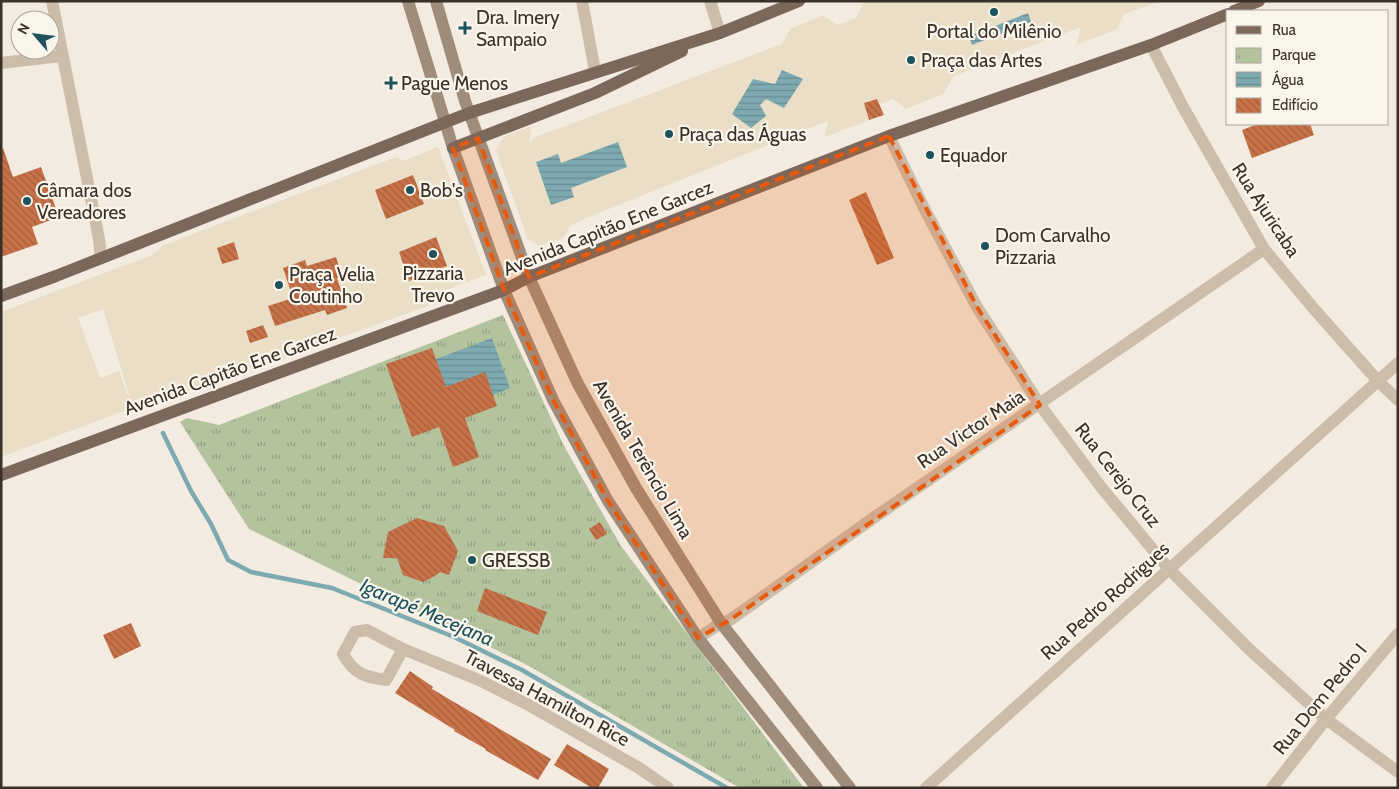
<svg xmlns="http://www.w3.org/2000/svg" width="1399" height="789" viewBox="0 0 1399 789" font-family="Cabin,sans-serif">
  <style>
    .park { fill: url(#park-tufts) }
    .plaza { fill: #ebdec6; fill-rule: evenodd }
    .water { fill: url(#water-rules) }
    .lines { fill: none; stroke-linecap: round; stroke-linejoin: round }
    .stream { stroke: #7daab1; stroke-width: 4.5 }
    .building { fill: url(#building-back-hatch) }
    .minor { stroke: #ccbcaa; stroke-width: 12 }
    .tertiary { stroke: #ccbcaa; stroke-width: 12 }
    .secondary { stroke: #a08c7b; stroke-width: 12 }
    .primary { stroke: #7b685b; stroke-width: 12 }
    .marked { fill: #e8590c; fill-opacity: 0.2; stroke: #e8590c; stroke-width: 4; stroke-dasharray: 10 6; stroke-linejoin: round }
    .poi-dot { fill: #1e525c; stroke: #faf5eb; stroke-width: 2 }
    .labels { text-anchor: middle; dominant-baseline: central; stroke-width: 4.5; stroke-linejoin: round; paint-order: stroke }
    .poi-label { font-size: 19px; fill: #39302a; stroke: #faf5eb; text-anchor: start }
    .street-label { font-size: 19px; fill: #39302a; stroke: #faf5eb }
    .water-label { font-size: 20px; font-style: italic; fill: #1e525c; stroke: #faf5eb }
  </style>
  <defs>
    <pattern id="park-tufts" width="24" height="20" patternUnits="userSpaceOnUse" patternTransform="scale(1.25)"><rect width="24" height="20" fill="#b3c39e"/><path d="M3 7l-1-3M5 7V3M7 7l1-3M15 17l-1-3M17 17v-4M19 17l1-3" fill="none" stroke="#939f81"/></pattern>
    <pattern id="water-rules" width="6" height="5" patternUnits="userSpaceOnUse" patternTransform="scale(1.25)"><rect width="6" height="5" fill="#7daab1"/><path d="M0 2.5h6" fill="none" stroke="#678b90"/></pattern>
    <pattern id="building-back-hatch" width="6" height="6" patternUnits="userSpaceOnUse" patternTransform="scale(1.25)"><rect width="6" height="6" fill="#c77248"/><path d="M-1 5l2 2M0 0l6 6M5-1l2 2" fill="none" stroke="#a35e3c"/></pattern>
  </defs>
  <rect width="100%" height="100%" fill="#f3ebdf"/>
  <polygon class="park" points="503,315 564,446 621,546 804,788 740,788 529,666 249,529 180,422 187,418 219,425"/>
  <g class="plaza">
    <polygon points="864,1 1161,1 1124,14 1117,29 1076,45 1081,27 954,76 943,94 906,109 893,99 880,104 877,99 864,103 869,120 825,137 828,121 584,219 570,226 563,238 539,246 528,239 496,151 503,137 532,126 529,142 536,137 782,44 790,29 823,15 837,25 856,18"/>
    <path d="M438,147L486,275L440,292L428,306L191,391L180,390L1,457V312L152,255L164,245L396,157L403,161ZM103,309L129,395L128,396L119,371L100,378L78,318Z"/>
  </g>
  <g class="water">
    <polygon points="1028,13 1031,22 972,45 969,36"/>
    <polygon points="782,70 803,79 784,108 766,99 760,105 766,116 751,128 732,114 753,79 775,84"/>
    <polygon points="618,142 627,167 571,188 574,197 551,205 536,162 558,154 561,163"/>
    <polygon points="492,338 510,388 493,395 485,373 446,387 436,359"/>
  </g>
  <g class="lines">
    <polyline class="stream" points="163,433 191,491 211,524 228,560 251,572 332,588 454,637 522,670 727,788"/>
  </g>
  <g class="building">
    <polygon points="877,99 884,115 869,120 864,103"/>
    <polygon points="1258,124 1310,124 1314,135 1252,158 1242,130"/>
    <polygon points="3,148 13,177 41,167 59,217 32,227 38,244 1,257 1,149"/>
    <polygon points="413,175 424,204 386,219 375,190"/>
    <polygon points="866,192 894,258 877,265 849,200"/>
    <polygon points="436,237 447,266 409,281 399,252"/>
    <polygon points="234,242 239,259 222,264 217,248"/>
    <polygon points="336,257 342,276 337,278 347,308 327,315 325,310 275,326 268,306 293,298 283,268 305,260 307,266"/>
    <polygon points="263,325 268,337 250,343 246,331"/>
    <polygon points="432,348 446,387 485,372 497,406 465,418 479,457 453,467 439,427 412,437 386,364"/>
    <polygon points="417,518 444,526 458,551 449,575 440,572 435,576 423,582 403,575 397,558 383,558 388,532"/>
    <polygon points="600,522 607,534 596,540 589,529"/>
    <polygon points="485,588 547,612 538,635 477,611"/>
    <polygon points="131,623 141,646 114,659 103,635"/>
    <polygon points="410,671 433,687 432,689 551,759 538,780 485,750 486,749 454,731 455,730 395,693"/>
    <polygon points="567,744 609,769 598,788 592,788 554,765"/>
  </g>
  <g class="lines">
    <g class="minor">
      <polyline points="52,1 99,239 101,258"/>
      <polyline points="582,1 595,71"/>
      <polyline points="710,1 720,33"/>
      <polyline points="1,63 61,56"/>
      <polyline points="698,638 721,623 730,620 872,519 1264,249"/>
      <path d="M403,649L386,680C365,677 354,674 343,654L355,632L367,630L403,649L479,680L527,704L639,768L668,788"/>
    </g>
    <g class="tertiary">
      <polyline points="1151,45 1183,107 1264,249 1314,309 1378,381 1398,400"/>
      <polyline points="889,136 925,210 977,307 1040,405 1101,487 1169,569 1249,649 1326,719 1398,772"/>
      <polyline points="926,788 1398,363"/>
      <polyline points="1272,788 1326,719 1398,634"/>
    </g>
    <g class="secondary">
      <polyline points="408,1 453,148 504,290 553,400 608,501 698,638 817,788"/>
      <polyline points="436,1 465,101 529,277 577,382 636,488 721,623 850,788"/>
    </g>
    <g class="primary">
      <polyline points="1234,11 1259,1"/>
      <polyline points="453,148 595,93 682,51"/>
      <polyline points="1,296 56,276 469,113 720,33 799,1"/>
      <polyline points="1,475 504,290 529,277 889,136 1151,45 1228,14"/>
    </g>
  </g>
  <path class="marked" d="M889,136L977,307L1040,405L730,620L698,638L608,501L553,400L504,290L453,148L478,138L529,277Z"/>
  <g class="poi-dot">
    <circle cx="994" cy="12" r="5"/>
    <path d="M462.5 20.5h5v5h5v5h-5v5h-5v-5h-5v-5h5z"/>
    <circle cx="911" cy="60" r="5"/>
    <path d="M388.5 75.5h5v5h5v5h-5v5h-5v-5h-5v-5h5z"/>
    <circle cx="669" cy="134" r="5"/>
    <circle cx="930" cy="155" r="5"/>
    <circle cx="410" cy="190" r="5"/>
    <circle cx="27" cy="201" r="5"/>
    <circle cx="985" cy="246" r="5"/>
    <circle cx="433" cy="254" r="5"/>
    <circle cx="279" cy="285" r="5"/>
    <circle cx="472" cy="560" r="5"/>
  </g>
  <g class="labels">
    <g class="poi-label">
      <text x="476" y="17">Dra. Imery<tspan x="476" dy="22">Sampaio</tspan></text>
      <text x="994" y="31" text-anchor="middle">Portal do Milênio</text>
      <text x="921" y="60">Praça das Artes</text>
      <text x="401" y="83">Pague Menos</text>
      <text x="679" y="134">Praça das Águas</text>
      <text x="940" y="155">Equador</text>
      <text x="37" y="190">Câmara dos<tspan x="37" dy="22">Vereadores</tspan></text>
      <text x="420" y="190">Bob's</text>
      <text x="995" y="235">Dom Carvalho<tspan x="995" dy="22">Pizzaria</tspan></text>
      <text x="433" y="273" text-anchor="middle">Pizzaria<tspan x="433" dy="22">Trevo</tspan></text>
      <text x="289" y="274">Praça Velia<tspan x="289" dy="22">Coutinho</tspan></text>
      <text x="482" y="560">GRESSB</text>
    </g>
    <g class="street-label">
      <text transform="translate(1266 210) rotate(57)">Rua Ajuricaba</text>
      <text transform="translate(608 228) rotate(-22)">Avenida Capitão Ene Garcez</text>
      <text transform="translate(230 371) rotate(-20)">Avenida Capitão Ene Garcez</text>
      <text transform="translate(971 429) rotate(-34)">Rua Victor Maia</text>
      <text transform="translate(643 459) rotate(60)">Avenida Terêncio Lima</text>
      <text transform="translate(1118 475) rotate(52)">Rua Cerejo Cruz</text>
      <text transform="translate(1105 601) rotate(-42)">Rua Pedro Rodrigues</text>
      <text transform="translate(547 698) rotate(28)">Travessa Hamilton Rice</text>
      <text transform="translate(1320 699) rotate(-51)">Rua Dom Pedro I</text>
    </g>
    <g class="water-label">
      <text transform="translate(427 612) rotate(23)">Igarapé Mecejana</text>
    </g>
  </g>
  <rect width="1399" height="789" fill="none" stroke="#39302a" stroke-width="5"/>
  <rect x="1226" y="10" width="162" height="115" fill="#faf5eb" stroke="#ada69e"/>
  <rect x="1236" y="26" width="25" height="8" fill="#7b685b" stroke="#ada69e"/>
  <text x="1272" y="35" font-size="15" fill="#39302a">Rua</text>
  <rect x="1236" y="48" width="25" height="15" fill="url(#park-tufts)" stroke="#ada69e"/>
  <text x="1272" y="60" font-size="15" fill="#39302a">Parque</text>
  <rect x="1236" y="72" width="25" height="15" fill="url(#water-rules)" stroke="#ada69e"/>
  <text x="1272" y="85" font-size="15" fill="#39302a">Água</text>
  <rect x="1236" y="98" width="25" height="15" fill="url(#building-back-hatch)" stroke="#ada69e"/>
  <text x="1272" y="110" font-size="15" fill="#39302a">Edifício</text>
  <g transform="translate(35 35) rotate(298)"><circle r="24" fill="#faf5eb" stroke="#ada69e"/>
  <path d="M0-4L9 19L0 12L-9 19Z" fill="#1e525c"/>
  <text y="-8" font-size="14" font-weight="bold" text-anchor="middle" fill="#39302a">N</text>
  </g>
</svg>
